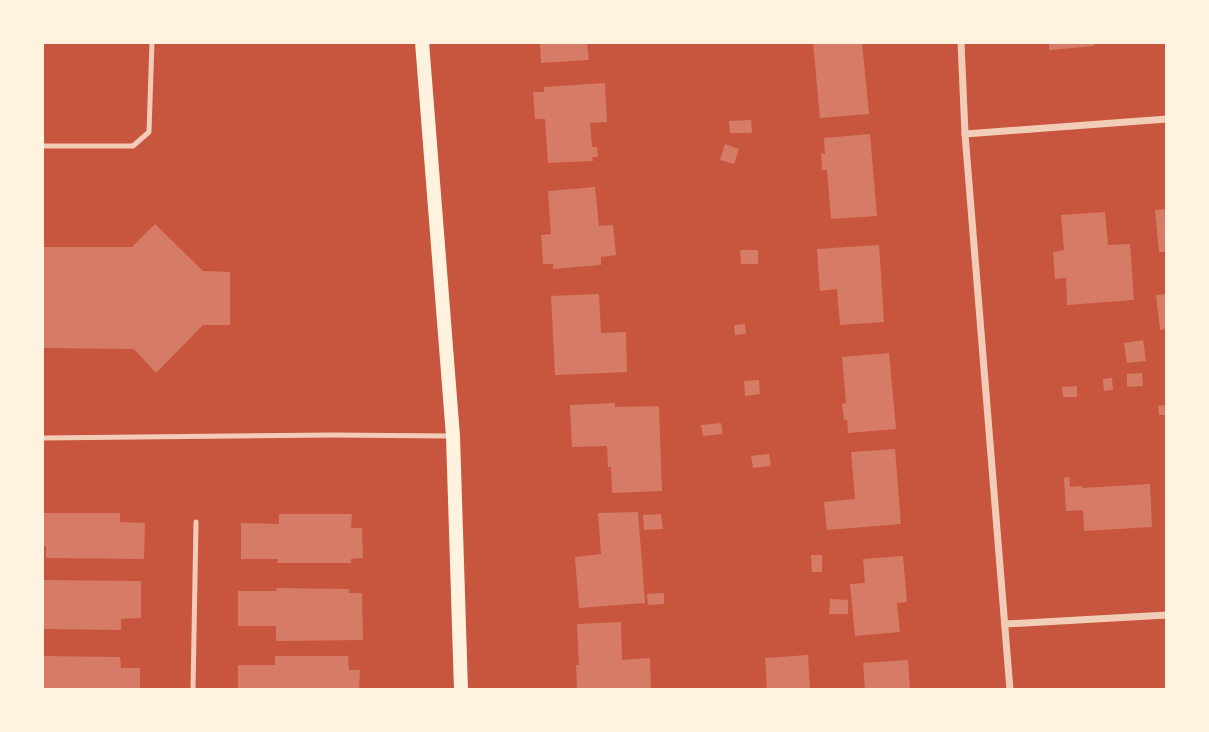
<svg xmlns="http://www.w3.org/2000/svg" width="1209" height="732" viewBox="0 0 1209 732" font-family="Commissioner,sans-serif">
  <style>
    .building { fill: #d67c66 }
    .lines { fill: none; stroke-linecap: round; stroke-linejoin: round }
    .service { stroke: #f1ccb7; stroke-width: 5 }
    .minor { stroke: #f1ccb7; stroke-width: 7 }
    .secondary { stroke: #fff3e0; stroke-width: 14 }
  </style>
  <rect width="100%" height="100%" fill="#c8553d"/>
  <g class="building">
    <polygon points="540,42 587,42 589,60 541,63"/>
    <polygon points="813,42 862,42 869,114 820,118"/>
    <polygon points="1049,42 1093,42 1094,46 1049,50"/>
    <polygon points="605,83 607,122 590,123 592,147 597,147 598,157 592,157 593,161 548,163 545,119 535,119 533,92 544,92 544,87"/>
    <polygon points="751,120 752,133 730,133 729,121"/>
    <polygon points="870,134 877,216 831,219 827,170 822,170 821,153 825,154 824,138"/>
    <polygon points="725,144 739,149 734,164 720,160"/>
    <polygon points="595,187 599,226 613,225 616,255 601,257 601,265 553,269 553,264 543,264 541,235 551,234 548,191"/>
    <polygon points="1167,209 1167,252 1159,252 1155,210"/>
    <polygon points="1105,212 1108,245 1130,244 1134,300 1067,305 1066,278 1055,279 1053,252 1064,250 1061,215"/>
    <polygon points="155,224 203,271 230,272 230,325 203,325 156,373 134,349 42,348 42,247 132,247"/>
    <polygon points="879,245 884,322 840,325 837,289 820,291 817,249"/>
    <polygon points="740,250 758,250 758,264 741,264"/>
    <polygon points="599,294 601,333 626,332 627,372 555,375 551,296"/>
    <polygon points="1167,294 1167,329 1160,330 1156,295"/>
    <polygon points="745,324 746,334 735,335 734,325"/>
    <polygon points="1143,340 1146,361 1127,363 1124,343"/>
    <polygon points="889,353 896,429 848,433 847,420 844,420 842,404 846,403 842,357"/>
    <polygon points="1142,373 1143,386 1127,387 1127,374"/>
    <polygon points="1112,378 1113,390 1104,391 1103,379"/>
    <polygon points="759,380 760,394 745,396 744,381"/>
    <polygon points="1077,386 1077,397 1063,397 1062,387"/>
    <polygon points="615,403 615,407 659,406 662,491 612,493 611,467 608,467 607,446 572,447 570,405"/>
    <polygon points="1167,405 1167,415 1159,415 1158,406"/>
    <polygon points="721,423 723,434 703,436 701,425"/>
    <polygon points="895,449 901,524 827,530 824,502 855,499 851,452"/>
    <polygon points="769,454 771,466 753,468 751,456"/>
    <polygon points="1069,477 1070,487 1082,486 1082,488 1150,484 1152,527 1084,531 1083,510 1066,511 1064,478"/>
    <polygon points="638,512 645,603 579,608 575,557 601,554 598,513"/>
    <polygon points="42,513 120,513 120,522 145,523 144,559 46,558 46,546 42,546"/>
    <polygon points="279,514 352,514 351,528 362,528 363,558 351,559 351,563 277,563 278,559 241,559 241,523 279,524"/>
    <polygon points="661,514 663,529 644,530 643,515"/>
    <polygon points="811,555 822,555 822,572 812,572"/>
    <polygon points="903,556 907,602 897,603 900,632 855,636 850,584 865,583 863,559"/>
    <polygon points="42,580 141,581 141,618 121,619 121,630 42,629"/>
    <polygon points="276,588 349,589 349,593 362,593 363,640 276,641 276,626 238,626 238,591 277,591"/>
    <polygon points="664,593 664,604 648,605 647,594"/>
    <polygon points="830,599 848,600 848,614 829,614"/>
    <polygon points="621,622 622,660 650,658 651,690 577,690 576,665 579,665 577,624"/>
    <polygon points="808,655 810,689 767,690 765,658"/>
    <polygon points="42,656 120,657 121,668 140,668 140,690 42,690"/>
    <polygon points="275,656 348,656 349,670 360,670 359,690 238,690 238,665 275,665"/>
    <polygon points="908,660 910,690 865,690 863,663"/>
  </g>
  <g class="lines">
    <g class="service">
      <polyline points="42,146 133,146 149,132 152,42"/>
      <polyline points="42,438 332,435 450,436"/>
      <polyline points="193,690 196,522"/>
    </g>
    <g class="minor">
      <polyline points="961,42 965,134 1010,690"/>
      <polyline points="965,134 1167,119"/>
      <polyline points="1005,624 1167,615"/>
    </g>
    <polyline class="secondary" points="422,42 453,436 461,690"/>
  </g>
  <rect width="1209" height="732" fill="none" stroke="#fff3e0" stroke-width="88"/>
</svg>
